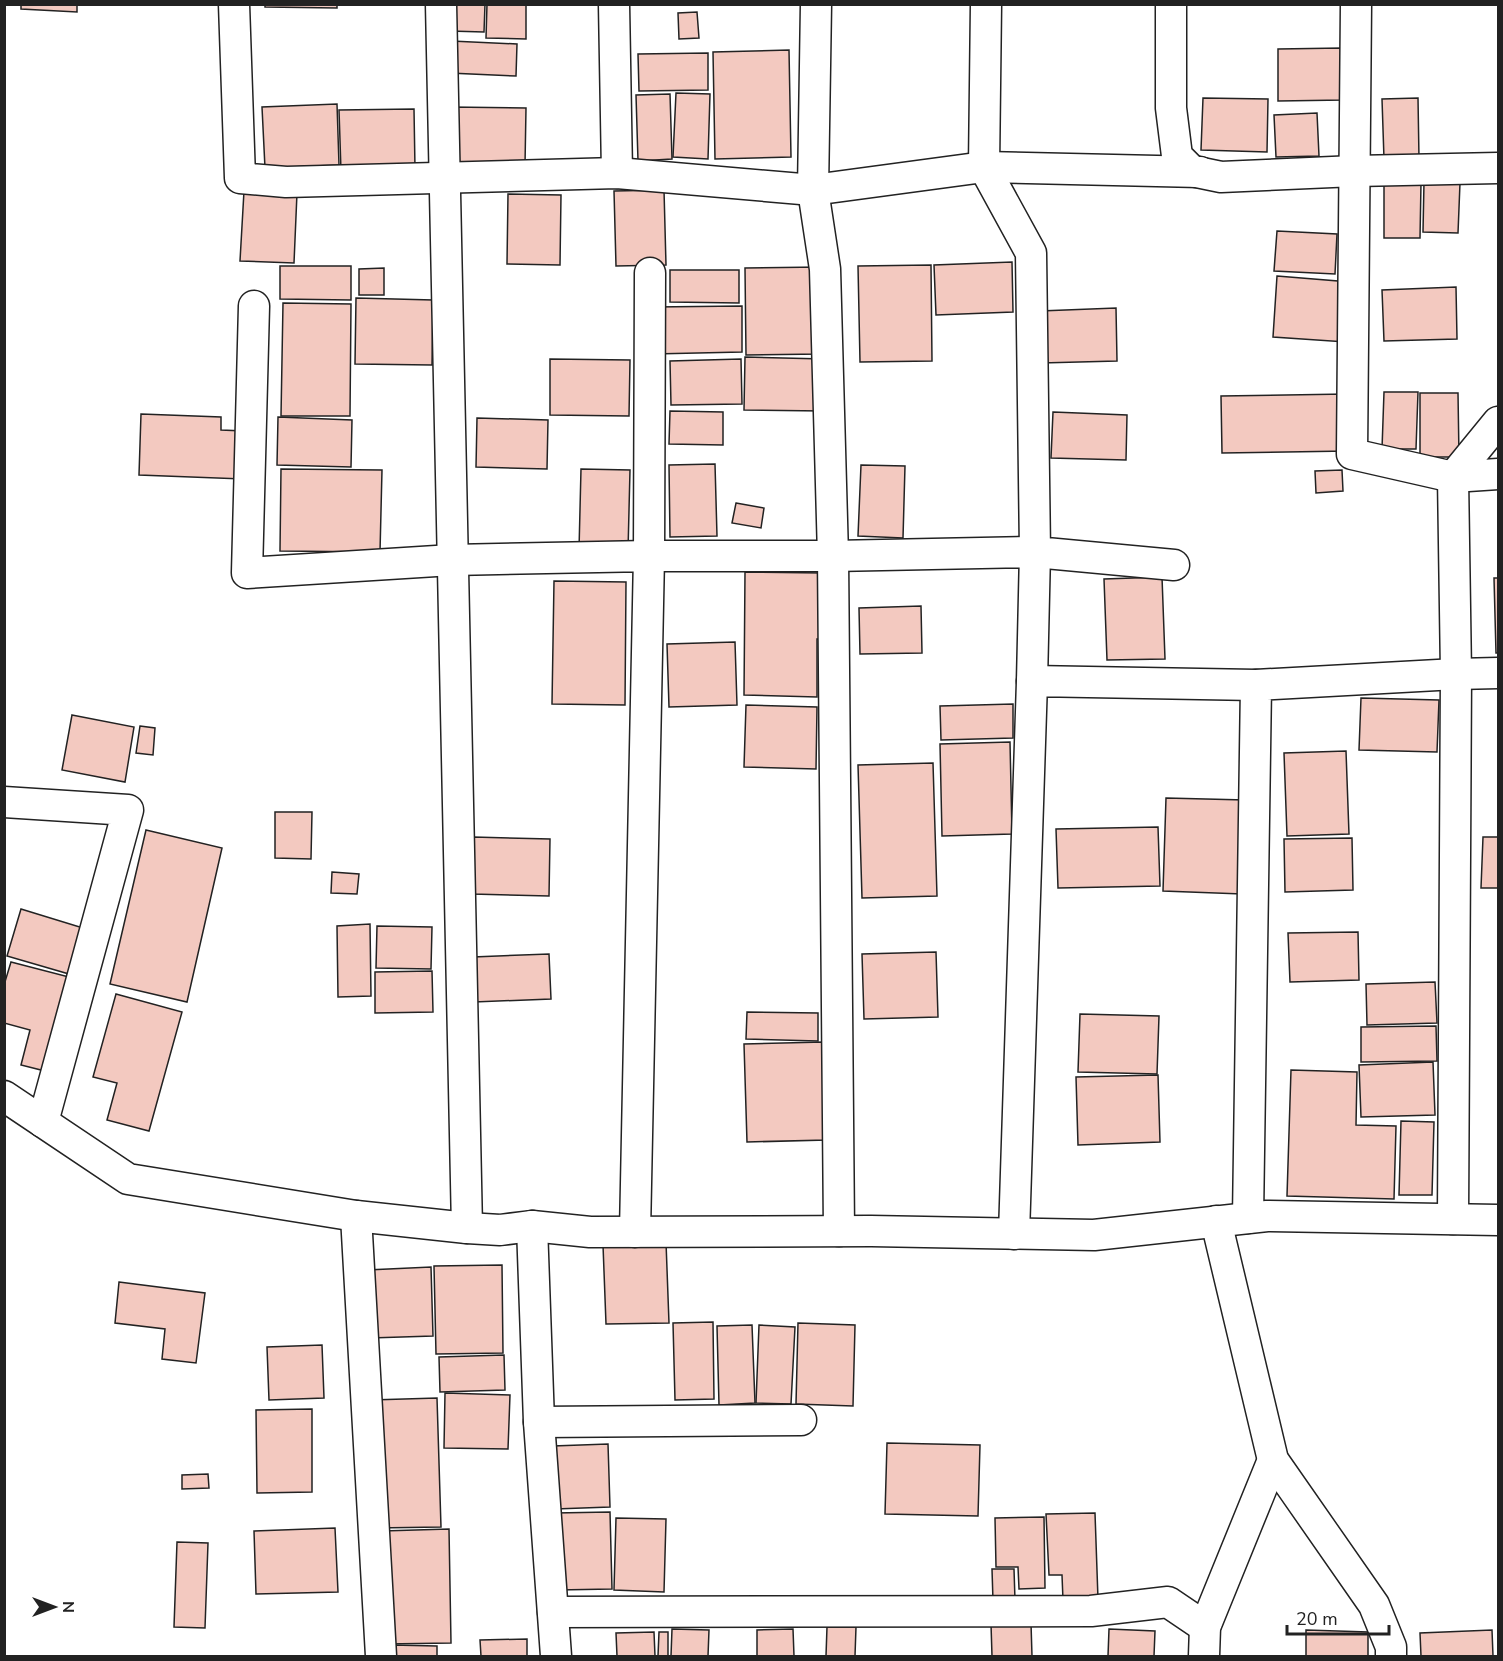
<svg xmlns="http://www.w3.org/2000/svg" width="1503" height="1661" viewBox="0 0 1503 1661" font-family="'Nunito Sans',sans-serif">
  <style>
    .building { fill: #f3c9c0; stroke: #222; stroke-width: 1.5 }
    .lines { fill: none; stroke-linecap: round; stroke-linejoin: round }
    .street-casing { stroke: #222; stroke-width: 33 }
    .street { stroke: #fff; stroke-width: 30 }
  </style>
  <rect width="100%" height="100%" fill="#fff"/>
  <g class="building">
    <polygon points="21,4 77,4 77,12 21,9"/>
    <polygon points="265,4 337,4 337,8 265,7"/>
    <polygon points="450,4 485,4 484,32 449,31"/>
    <polygon points="487,4 526,4 526,39 486,38"/>
    <polygon points="697,12 699,38 679,39 678,13"/>
    <polygon points="451,41 517,44 516,76 449,73"/>
    <polygon points="1342,48 1344,100 1278,101 1278,49"/>
    <polygon points="789,50 791,157 715,159 713,52"/>
    <polygon points="708,53 708,90 639,91 638,54"/>
    <polygon points="676,93 710,94 708,159 673,157"/>
    <polygon points="670,94 672,159 638,161 636,95"/>
    <polygon points="1203,98 1268,99 1267,152 1201,150"/>
    <polygon points="1418,98 1419,159 1384,159 1382,99"/>
    <polygon points="337,104 339,165 265,168 262,107"/>
    <polygon points="449,107 526,108 525,165 447,164"/>
    <polygon points="414,109 415,169 341,171 339,110"/>
    <polygon points="1317,113 1319,156 1276,157 1274,115"/>
    <polygon points="1384,182 1421,183 1420,238 1384,238"/>
    <polygon points="1424,182 1460,183 1458,233 1423,232"/>
    <polygon points="664,190 666,265 616,266 614,191"/>
    <polygon points="244,191 297,193 294,263 240,261"/>
    <polygon points="508,194 561,195 560,265 507,264"/>
    <polygon points="1277,231 1337,234 1335,274 1274,271"/>
    <polygon points="1012,262 1013,312 936,315 934,265"/>
    <polygon points="931,265 932,361 860,362 858,266"/>
    <polygon points="280,266 351,266 351,300 280,299"/>
    <polygon points="821,267 822,354 746,355 745,268"/>
    <polygon points="384,268 384,295 359,295 359,269"/>
    <polygon points="670,270 739,270 739,303 670,302"/>
    <polygon points="1277,276 1350,282 1346,342 1273,337"/>
    <polygon points="1456,287 1457,339 1384,341 1382,290"/>
    <polygon points="356,298 433,300 432,365 355,364"/>
    <polygon points="283,303 351,304 350,416 281,416"/>
    <polygon points="742,306 742,352 653,354 653,307"/>
    <polygon points="1116,308 1117,361 1041,363 1040,311"/>
    <polygon points="745,357 824,359 823,411 744,410"/>
    <polygon points="550,359 630,360 629,416 550,415"/>
    <polygon points="741,359 742,404 671,405 670,361"/>
    <polygon points="1384,392 1418,392 1416,449 1382,449"/>
    <polygon points="1420,393 1458,393 1459,457 1420,457"/>
    <polygon points="1347,394 1348,451 1222,453 1221,396"/>
    <polygon points="670,411 723,412 723,445 669,444"/>
    <polygon points="1053,412 1127,415 1126,460 1051,458"/>
    <polygon points="141,414 221,417 221,430 244,431 243,479 139,475"/>
    <polygon points="278,417 352,420 351,467 277,465"/>
    <polygon points="477,418 548,420 547,469 476,467"/>
    <polygon points="715,464 717,536 670,537 669,465"/>
    <polygon points="861,465 905,466 903,538 858,536"/>
    <polygon points="281,469 382,470 380,552 280,551"/>
    <polygon points="581,469 630,470 628,551 579,550"/>
    <polygon points="1342,470 1343,491 1316,493 1315,471"/>
    <polygon points="736,503 764,508 761,528 732,523"/>
    <polygon points="745,572 823,573 823,639 817,639 817,697 744,695"/>
    <polygon points="1162,577 1165,659 1107,660 1104,579"/>
    <polygon points="1494,578 1498,578 1498,653 1496,653"/>
    <polygon points="554,581 626,582 625,705 552,704"/>
    <polygon points="921,606 922,653 860,654 859,608"/>
    <polygon points="735,642 737,705 669,707 667,644"/>
    <polygon points="1361,698 1439,700 1437,752 1359,750"/>
    <polygon points="1013,704 1013,738 941,740 940,706"/>
    <polygon points="746,705 817,707 816,769 744,767"/>
    <polygon points="72,715 134,727 125,782 62,770"/>
    <polygon points="140,726 155,728 153,755 136,753"/>
    <polygon points="1010,742 1012,834 942,836 940,744"/>
    <polygon points="1346,751 1349,834 1287,836 1284,753"/>
    <polygon points="933,763 937,896 862,898 858,765"/>
    <polygon points="1166,798 1245,800 1242,894 1163,891"/>
    <polygon points="275,812 312,812 311,859 275,858"/>
    <polygon points="1158,827 1160,886 1058,888 1056,829"/>
    <polygon points="146,830 222,848 187,1002 110,984"/>
    <polygon points="473,837 550,839 549,896 472,894"/>
    <polygon points="1483,837 1498,837 1498,888 1481,888"/>
    <polygon points="1352,838 1353,890 1285,892 1284,839"/>
    <polygon points="332,872 359,874 357,894 331,893"/>
    <polygon points="21,909 83,928 69,974 7,956"/>
    <polygon points="370,924 371,996 338,997 337,926"/>
    <polygon points="377,926 432,927 431,969 376,968"/>
    <polygon points="1358,932 1359,980 1290,982 1288,933"/>
    <polygon points="936,952 938,1017 864,1019 862,954"/>
    <polygon points="549,954 551,999 474,1002 473,957"/>
    <polygon points="11,962 69,977 45,1071 21,1065 30,1030 4,1023 4,985"/>
    <polygon points="432,971 433,1012 375,1013 375,972"/>
    <polygon points="1435,982 1437,1023 1367,1025 1366,984"/>
    <polygon points="116,994 182,1012 149,1131 107,1120 117,1083 93,1077"/>
    <polygon points="747,1012 818,1013 818,1041 746,1039"/>
    <polygon points="1080,1014 1159,1016 1157,1074 1078,1072"/>
    <polygon points="1436,1026 1437,1061 1361,1062 1361,1027"/>
    <polygon points="824,1042 827,1140 747,1142 744,1044"/>
    <polygon points="1433,1062 1435,1115 1361,1117 1359,1065"/>
    <polygon points="1291,1070 1357,1072 1356,1125 1396,1126 1394,1199 1287,1196"/>
    <polygon points="1158,1075 1160,1142 1078,1145 1076,1077"/>
    <polygon points="1401,1121 1434,1122 1432,1195 1399,1195"/>
    <polygon points="666,1242 669,1323 606,1324 603,1245"/>
    <polygon points="502,1265 503,1353 436,1354 434,1266"/>
    <polygon points="431,1267 433,1336 370,1338 367,1270"/>
    <polygon points="119,1282 205,1293 196,1363 162,1359 165,1329 115,1323"/>
    <polygon points="713,1322 714,1399 675,1400 673,1323"/>
    <polygon points="798,1323 855,1325 853,1406 796,1404"/>
    <polygon points="752,1325 755,1403 719,1405 717,1326"/>
    <polygon points="759,1325 795,1327 791,1404 756,1403"/>
    <polygon points="322,1345 324,1398 269,1400 267,1347"/>
    <polygon points="504,1355 505,1390 440,1392 439,1357"/>
    <polygon points="445,1393 510,1395 508,1449 444,1448"/>
    <polygon points="437,1398 441,1527 375,1528 371,1400"/>
    <polygon points="312,1409 312,1492 257,1493 256,1410"/>
    <polygon points="887,1443 980,1445 978,1516 885,1514"/>
    <polygon points="608,1444 610,1507 555,1509 553,1446"/>
    <polygon points="208,1474 209,1488 182,1489 182,1475"/>
    <polygon points="610,1512 612,1589 557,1590 555,1513"/>
    <polygon points="1095,1513 1098,1599 1063,1600 1062,1575 1049,1575 1046,1514"/>
    <polygon points="1044,1517 1045,1588 1019,1589 1018,1567 996,1567 995,1518"/>
    <polygon points="616,1518 666,1519 664,1592 614,1590"/>
    <polygon points="335,1528 338,1592 256,1594 254,1531"/>
    <polygon points="449,1529 451,1643 385,1644 382,1531"/>
    <polygon points="177,1542 208,1543 205,1628 174,1627"/>
    <polygon points="992,1569 1014,1569 1015,1600 993,1601"/>
    <polygon points="1031,1623 1032,1656 992,1656 991,1624"/>
    <polygon points="827,1627 856,1627 855,1656 826,1656"/>
    <polygon points="672,1629 709,1630 708,1656 671,1656"/>
    <polygon points="793,1629 794,1656 757,1656 757,1630"/>
    <polygon points="1109,1629 1155,1631 1154,1656 1108,1656"/>
    <polygon points="1306,1630 1368,1632 1368,1656 1380,1656 1306,1656"/>
    <polygon points="1492,1630 1493,1656 1421,1656 1420,1633"/>
    <polygon points="654,1632 655,1656 617,1656 616,1633"/>
    <polygon points="659,1632 668,1632 668,1656 658,1656"/>
    <polygon points="527,1639 527,1656 481,1656 480,1640"/>
    <polygon points="391,1645 437,1646 437,1656 390,1656"/>
  </g>
  <g class="lines">
    <defs>
      <g id="street">
        <polyline points="234,4 240,178 286,182 617,173 813,190 984,167 1200,172"/>
        <polyline points="441,4 467,1228"/>
        <polyline points="614,4 617,173"/>
        <polyline points="816,4 813,190 825,269 833,556 839,1231"/>
        <polyline points="986,4 984,167 1031,253 1035,552 1174,565"/>
        <polyline points="1171,4 1171,108 1177,156 1192,171 1221,177 1355,171 1498,168"/>
        <polyline points="1356,4 1352,454 1453,477 1498,474"/>
        <polyline points="650,273 649,556 833,556 1035,552 1032,681"/>
        <polyline points="254,306 247,573 452,560 649,556 635,1232"/>
        <polyline points="4,802 128,810 43,1122"/>
        <polyline points="4,1096 128,1179 356,1216 467,1228 500,1230 532,1226 590,1232 871,1231 1094,1235 1267,1216 1498,1220"/>
        <polyline points="356,1216 381,1656"/>
        <polyline points="1248,1218 1256,685 1456,674 1498,673"/>
        <polyline points="1453,1219 1456,674 1453,477 1498,422"/>
        <polyline points="1216,1221 1273,1460 1374,1605 1391,1647 1391,1656"/>
        <polyline points="532,1226 539,1422 556,1656"/>
        <polyline points="1014,1234 1032,681 1256,685"/>
        <polyline points="539,1422 801,1420"/>
        <polyline points="553,1612 1091,1611 1168,1602 1205,1627"/>
        <polyline points="1204,1656 1205,1627 1273,1460"/>
      </g>
    </defs>
    <use href="#street" class="street-casing"/>
    <use href="#street" class="street"/>
  </g>
  <rect width="1503" height="1661" fill="none" stroke="#222222" stroke-width="12"/>
  <g transform="translate(54 1607) rotate(90)" stroke="#ffffff" stroke-width="4.5" paint-order="stroke">
  <path d="M0-4.5L10 22L0 15L-10 22Z" fill="#222222"/>
  <text y="-9" font-size="16" font-weight="bold" text-anchor="middle" fill="#222222">N</text>
  </g>
  <path d="M1287 1625v9h102v-9" fill="none" stroke="#222222" stroke-width="3"/>
  <text x="1296" y="1625" font-size="18" fill="#222222" stroke="#ffffff" stroke-width="4.5" paint-order="stroke">20 m</text>
</svg>
